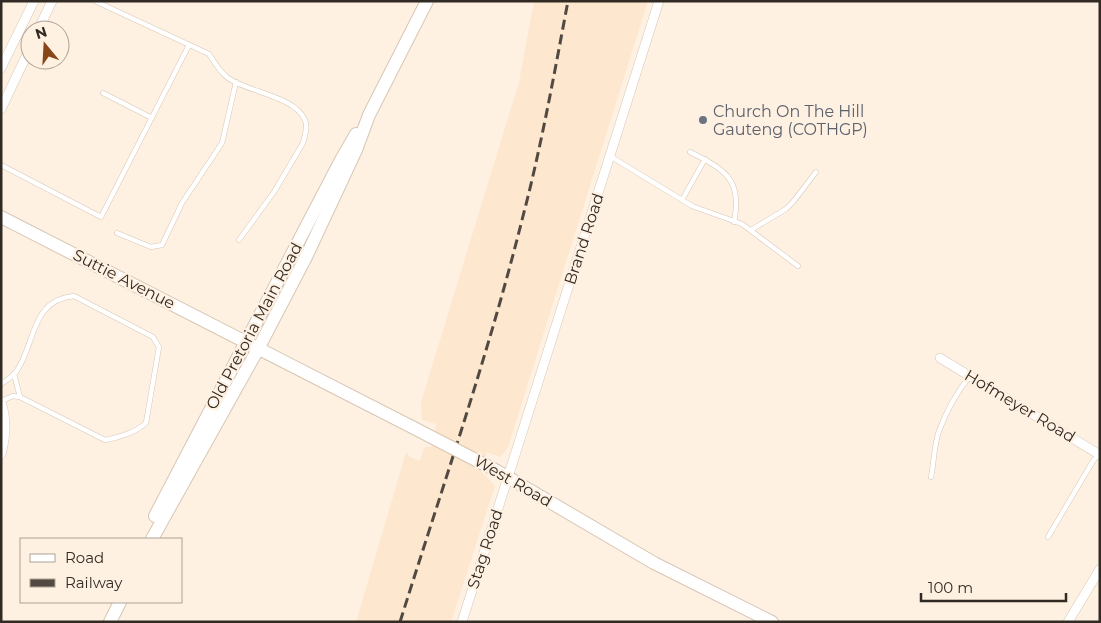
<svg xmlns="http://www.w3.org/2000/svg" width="1101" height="623" viewBox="0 0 1101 623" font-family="Montserrat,sans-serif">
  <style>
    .built { fill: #fde7ce }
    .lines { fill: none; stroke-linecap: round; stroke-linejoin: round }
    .lane-casing { stroke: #d7c6b4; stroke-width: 5.5 }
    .street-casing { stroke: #d7c6b4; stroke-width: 10 }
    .secondary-casing { stroke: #d7c6b4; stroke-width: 14 }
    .lane { stroke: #fff; stroke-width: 4.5 }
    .street { stroke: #fff; stroke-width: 9 }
    .secondary { stroke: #fff; stroke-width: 12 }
    .rail { stroke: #524a42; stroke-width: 3; stroke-dasharray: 10 5; stroke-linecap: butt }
    .secondary-bridge-casing { stroke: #d7c6b4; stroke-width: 14; stroke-linecap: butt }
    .secondary-bridge { stroke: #fff; stroke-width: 12 }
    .worship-dot { fill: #6b7280; stroke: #fff1e2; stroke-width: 2 }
    .labels { text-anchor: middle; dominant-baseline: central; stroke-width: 4.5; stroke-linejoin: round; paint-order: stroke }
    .worship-label { font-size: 16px; fill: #5b616d; stroke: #fff1e2; text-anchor: start }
    .street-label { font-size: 16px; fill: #322b24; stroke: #fff1e2 }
  </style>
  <rect width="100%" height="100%" fill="#fff1e2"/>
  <polygon class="built" points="534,1 648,1 508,447 500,457 487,452 482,472 495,486 451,622 356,622 406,452 410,457 420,461 424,447 431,447 436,424 422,420 421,402 519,82"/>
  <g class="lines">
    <defs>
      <g id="lane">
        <path d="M95,1L209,54C214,62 220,72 228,78C247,92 295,96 305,120C308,127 305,135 303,143L274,192L239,240"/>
        <polyline points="103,93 152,118"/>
        <path d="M690,152C724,169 743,179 734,222"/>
        <polyline points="610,156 692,206 742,224 798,266"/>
        <polyline points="1,165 101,217 189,45"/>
        <polyline points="682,200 705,159"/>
        <polyline points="751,230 786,209 793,202 816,172"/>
        <polyline points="117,233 151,247 162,245 182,203 222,143 236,82"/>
        <polyline points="14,374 20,397"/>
        <path d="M1,384C7,380 12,377 16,372C36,344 30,300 74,296L153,337L159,347L146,423C136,432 118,438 105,440L20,397L13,396L1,401"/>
        <path d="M931,477C934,463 934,445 939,431C946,412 957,392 970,376"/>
        <polyline points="1048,537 1093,461 1099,454"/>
      </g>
      <g id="street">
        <polyline points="38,30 52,1"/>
        <polyline points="1,68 34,1"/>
        <polyline points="1,109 30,48"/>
        <polyline points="940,358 1100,455"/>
        <path d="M1,402C7,420 6,436 1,454"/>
        <polyline points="462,622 659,1"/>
        <polyline points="1068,622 1100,569"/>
      </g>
      <g id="secondary">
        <polyline points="1,217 412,427"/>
        <polyline points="497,471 654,563 772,622"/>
        <polyline points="155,516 341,160 356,134"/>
        <polyline points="152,539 258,349 306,257 356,150 369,115 427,1"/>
        <polyline points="110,622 120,602"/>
      </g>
    </defs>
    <use href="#lane" class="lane-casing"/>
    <use href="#street" class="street-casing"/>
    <use href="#secondary" class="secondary-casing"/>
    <use href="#lane" class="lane"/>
    <use href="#street" class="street"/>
    <use href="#secondary" class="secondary"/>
    <path class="rail" d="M400,622C442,488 488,356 522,220C541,148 554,75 568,1"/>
    <defs>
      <polyline id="secondary-bridge" points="412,427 497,471"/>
    </defs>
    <use href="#secondary-bridge" class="secondary-bridge-casing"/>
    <use href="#secondary-bridge" class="secondary-bridge"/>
  </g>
  <circle class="worship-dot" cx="703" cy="120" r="5"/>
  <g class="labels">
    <g class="worship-label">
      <text x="713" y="111">Church On The Hill<tspan x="713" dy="18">Gauteng (COTHGP)</tspan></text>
    </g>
    <g class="street-label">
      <text transform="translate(584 239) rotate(-72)">Brand Road</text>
      <text transform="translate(124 279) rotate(27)">Suttie Avenue</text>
      <text transform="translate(254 326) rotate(-62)">Old Pretoria Main Road</text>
      <text transform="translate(1020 406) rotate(31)">Hofmeyer Road</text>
      <text transform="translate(513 481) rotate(30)">West Road</text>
      <text transform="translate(485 549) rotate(-72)">Stag Road</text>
    </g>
  </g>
  <rect width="1101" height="623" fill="none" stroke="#322b24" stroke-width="5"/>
  <rect x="20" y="538" width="162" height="65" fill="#fff1e2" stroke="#ada296"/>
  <rect x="30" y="554" width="25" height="8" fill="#ffffff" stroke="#ada296"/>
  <text x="65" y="563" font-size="15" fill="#322b24">Road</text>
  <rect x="30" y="579" width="25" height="8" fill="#524a42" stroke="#ada296"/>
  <text x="65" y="588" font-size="15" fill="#322b24">Railway</text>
  <g transform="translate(45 45) rotate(342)"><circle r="24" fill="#fff1e2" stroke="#ada296"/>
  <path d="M0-4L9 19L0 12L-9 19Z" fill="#894618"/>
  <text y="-8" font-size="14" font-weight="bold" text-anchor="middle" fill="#322b24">N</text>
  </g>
  <path d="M921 593v8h145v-8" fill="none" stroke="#322b24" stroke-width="2.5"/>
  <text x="928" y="593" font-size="15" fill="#322b24" stroke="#fff1e2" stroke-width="4" paint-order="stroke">100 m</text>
</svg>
